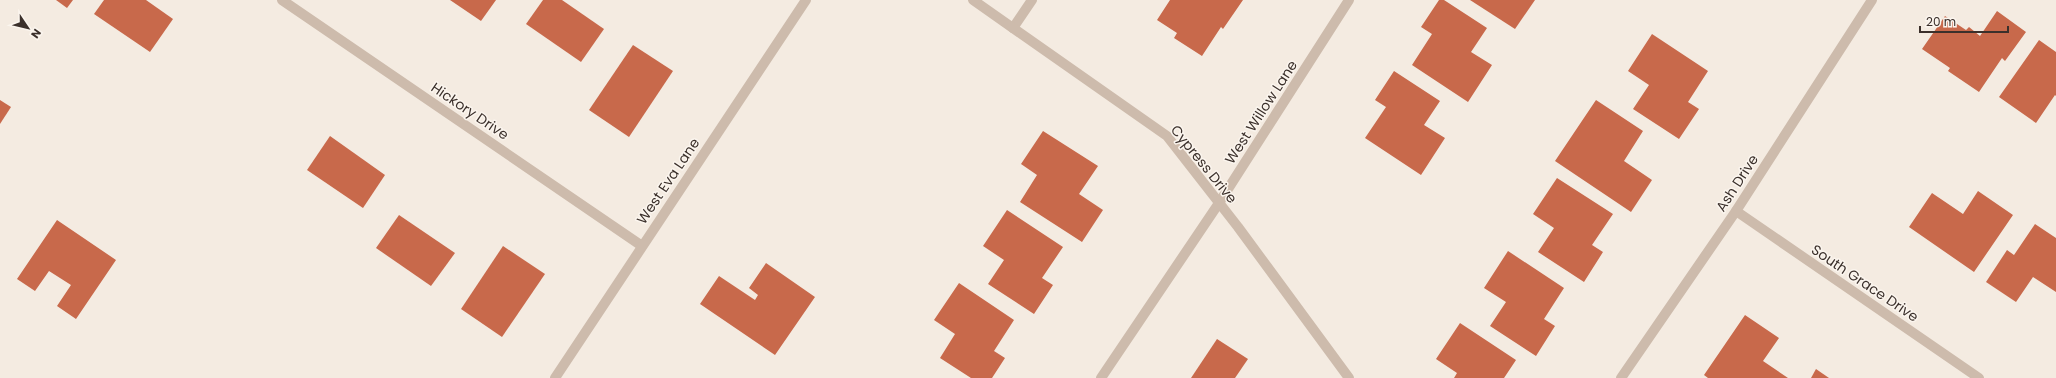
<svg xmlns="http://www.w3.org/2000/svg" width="2056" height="378" viewBox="0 0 2056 378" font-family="Poppins,sans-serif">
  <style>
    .building { fill: #c8694b }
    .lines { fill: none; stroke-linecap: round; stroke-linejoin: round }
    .lane { stroke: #cdbbac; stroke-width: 10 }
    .street { stroke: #cdbbac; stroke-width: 10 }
    .labels { text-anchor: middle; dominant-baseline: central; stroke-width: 3; stroke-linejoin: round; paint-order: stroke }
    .street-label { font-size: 14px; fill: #3b302b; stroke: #fbf5ee }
  </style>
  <rect width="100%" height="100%" fill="#f4ebe1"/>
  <g class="building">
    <polygon points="56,0 73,0 67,8"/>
    <polygon points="104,0 146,0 173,19 150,52 94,14"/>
    <polygon points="450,0 496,0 481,21"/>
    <polygon points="543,0 562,0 604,29 581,62 526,24"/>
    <polygon points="1170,0 1243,0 1223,29 1221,27 1202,56 1174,38 1177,33 1157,20"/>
    <polygon points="1439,0 1444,0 1487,28 1471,52 1492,65 1468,102 1412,65 1432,34 1421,27"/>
    <polygon points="1470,0 1535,0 1515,29"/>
    <polygon points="1997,11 2026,32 2005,61 2002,58 1979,92 1948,71 1950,68 1922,49 1945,16 1966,30 1969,27 1980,36"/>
    <polygon points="1652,34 1708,71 1688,102 1699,109 1679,139 1633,109 1649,85 1628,71"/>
    <polygon points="2039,40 2056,52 2056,96 2055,95 2036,123 1999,97"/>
    <polygon points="633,45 673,71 629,137 589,110"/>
    <polygon points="1394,71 1440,101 1424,125 1445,138 1421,175 1365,138 1386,107 1375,100"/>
    <polygon points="0,100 11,107 0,124"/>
    <polygon points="1596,100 1643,131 1624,161 1652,180 1631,212 1555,161"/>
    <polygon points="1043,131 1098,166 1079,194 1103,210 1082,242 1020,202 1037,175 1021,164"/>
    <polygon points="330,136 385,175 363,208 307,170"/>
    <polygon points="1557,178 1613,214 1592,245 1603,252 1584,282 1538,252 1554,228 1533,214"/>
    <polygon points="1978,191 2013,215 1974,272 1909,227 1932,193 1963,214"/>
    <polygon points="1007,210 1063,247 1042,278 1053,285 1034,314 988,284 1004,260 983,246"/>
    <polygon points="399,215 455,253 431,286 376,248"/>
    <polygon points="57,220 116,260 76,319 57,306 71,285 49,271 35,291 17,279"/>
    <polygon points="2035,224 2056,238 2056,292 2033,277 2016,302 1986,282 2007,250 2014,255"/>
    <polygon points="503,246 545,274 502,337 461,309"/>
    <polygon points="1508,251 1564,288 1544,319 1555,326 1536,356 1490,326 1506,302 1484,288"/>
    <polygon points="766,263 815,297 775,355 700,304 719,276 755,300 758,295 749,288"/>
    <polygon points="959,283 1014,320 994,351 1005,358 992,378 971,378 940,358 955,334 934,320"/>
    <polygon points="1745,315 1779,338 1763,361 1788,378 1708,378 1704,375"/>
    <polygon points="1460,323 1516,360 1504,378 1454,378 1457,373 1436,359"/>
    <polygon points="1217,339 1248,359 1235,378 1191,378"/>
    <polygon points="1816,369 1829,378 1811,378"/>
  </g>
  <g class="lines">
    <polyline class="lane" points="1013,28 1032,0"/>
    <g class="street">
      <polyline points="282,0 642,246"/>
      <polyline points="973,0 1167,136 1238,227 1349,378"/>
      <polyline points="1736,211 1979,378"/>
      <polyline points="555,378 806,0"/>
      <polyline points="1101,378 1219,203 1349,0"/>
      <polyline points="1621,378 1736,211 1872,0"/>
    </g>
  </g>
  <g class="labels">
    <g class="street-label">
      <text transform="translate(470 111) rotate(34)">Hickory Drive</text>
      <text transform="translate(1261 112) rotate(-57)">West Willow Lane</text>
      <text transform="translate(1204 164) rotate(51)">Cypress Drive</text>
      <text transform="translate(668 181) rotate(-56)">West Eva Lane</text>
      <text transform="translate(1737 183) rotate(-57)">Ash Drive</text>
      <text transform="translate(1865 283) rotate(34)">South Grace Drive</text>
    </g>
  </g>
  <g transform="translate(28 28) rotate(125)" stroke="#fbf5ee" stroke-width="3" paint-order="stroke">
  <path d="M0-3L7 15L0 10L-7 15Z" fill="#3b302b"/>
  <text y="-6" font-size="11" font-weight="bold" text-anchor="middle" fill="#3b302b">N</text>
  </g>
  <path d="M1920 26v6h88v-6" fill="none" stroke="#3b302b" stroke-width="2"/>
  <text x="1926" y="26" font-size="12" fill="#3b302b" stroke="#fbf5ee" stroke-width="3" paint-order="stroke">20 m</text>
</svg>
